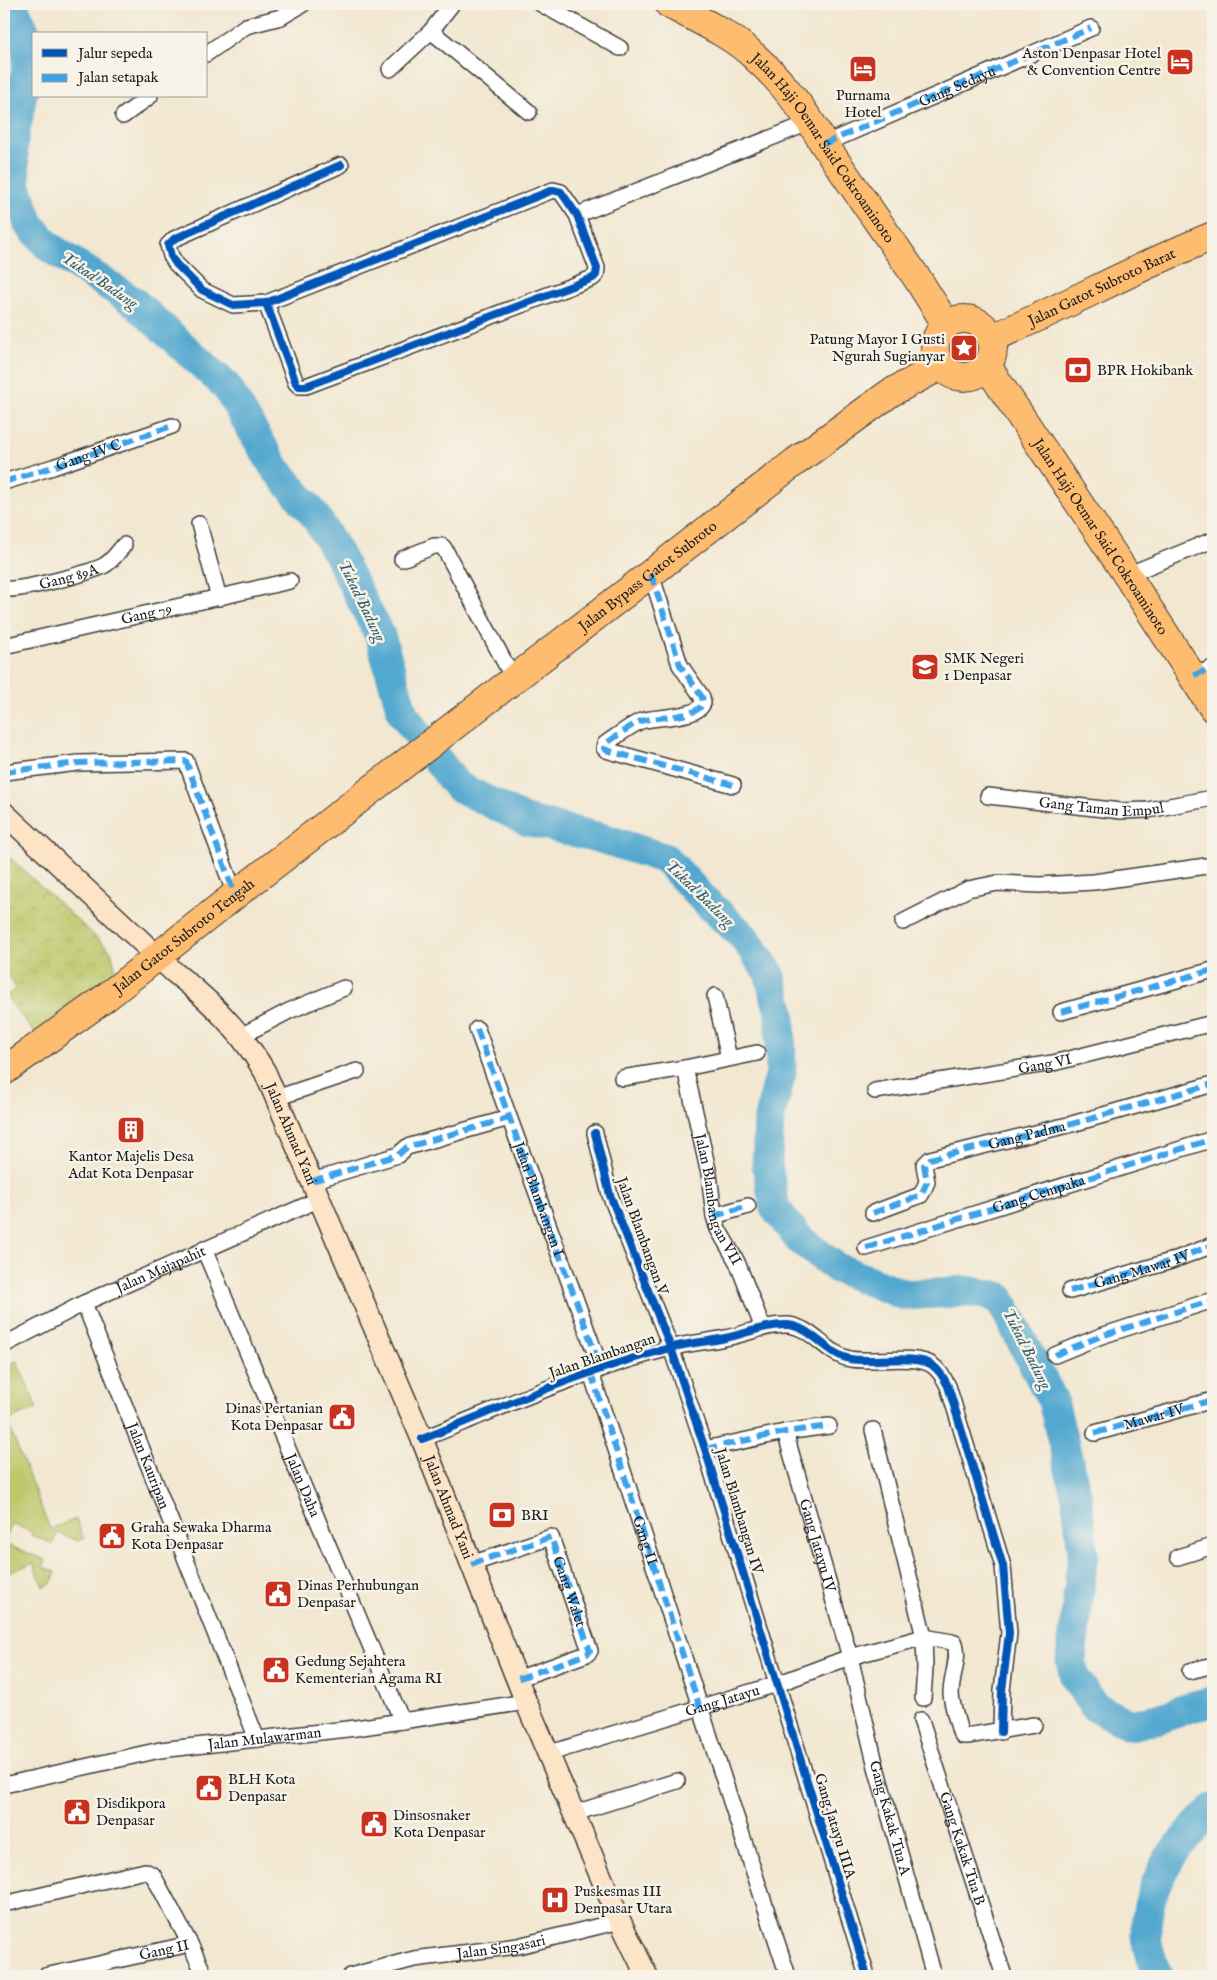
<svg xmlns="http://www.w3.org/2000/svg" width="1217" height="1980" viewBox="0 0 1217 1980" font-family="'IM FELL English',serif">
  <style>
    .green { fill: #bcc86a; stroke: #6c7243 }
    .park { fill: url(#park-crowns); stroke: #6c7243 }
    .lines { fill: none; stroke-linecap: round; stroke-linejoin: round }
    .river { stroke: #53a8cf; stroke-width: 31 }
    .street-casing { stroke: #3c3a37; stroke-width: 18 }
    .secondary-casing { stroke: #3c3a37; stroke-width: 24 }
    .highway-casing { stroke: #3c3a37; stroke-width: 30 }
    .street { stroke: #fff; stroke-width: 15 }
    .secondary { stroke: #fee4c6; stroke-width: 21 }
    .highway { stroke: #fdbc70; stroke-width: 28 }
    .quiet { stroke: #3da2ea; stroke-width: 6; stroke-dasharray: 12 6; stroke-linecap: butt }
    .cycleway-casing { stroke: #f7f3e8; stroke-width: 11 }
    .cycleway { stroke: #0057b8; stroke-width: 8 }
    .labels { text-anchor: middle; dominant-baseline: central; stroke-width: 5; stroke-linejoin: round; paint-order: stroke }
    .poi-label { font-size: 15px; fill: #1c1c1c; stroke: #f7f3e8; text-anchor: start }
    .street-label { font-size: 15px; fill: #1c1c1c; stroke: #f7f3e8 }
    .water-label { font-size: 16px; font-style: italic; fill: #355b6d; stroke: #f7f3e8 }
  </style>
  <defs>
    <pattern id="park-crowns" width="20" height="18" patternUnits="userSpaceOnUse" patternTransform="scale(1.25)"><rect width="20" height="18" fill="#bcc86a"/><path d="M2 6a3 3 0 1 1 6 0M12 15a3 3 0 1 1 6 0" fill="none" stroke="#a1ab5b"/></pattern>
  </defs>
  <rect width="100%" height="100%" fill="#f7f3e8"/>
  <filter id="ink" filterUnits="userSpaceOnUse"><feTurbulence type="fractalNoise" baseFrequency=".02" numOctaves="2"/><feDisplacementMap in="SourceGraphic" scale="10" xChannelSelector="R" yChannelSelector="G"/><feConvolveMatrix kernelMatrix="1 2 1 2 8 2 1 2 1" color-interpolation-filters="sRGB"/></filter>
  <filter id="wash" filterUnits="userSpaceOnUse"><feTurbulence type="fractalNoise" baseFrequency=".0096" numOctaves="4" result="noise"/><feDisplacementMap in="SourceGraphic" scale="20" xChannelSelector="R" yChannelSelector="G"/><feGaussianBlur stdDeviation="1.12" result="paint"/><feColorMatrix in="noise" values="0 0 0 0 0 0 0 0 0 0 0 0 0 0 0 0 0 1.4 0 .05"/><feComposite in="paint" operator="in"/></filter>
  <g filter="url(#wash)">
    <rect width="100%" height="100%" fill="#f2e7d0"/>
    <polygon class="green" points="17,1361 37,1408 7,1421 50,1529 76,1519 84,1539 78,1541 57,1533 53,1544 31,1535 32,1532 12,1524 4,1544 46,1560 43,1567 56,1572 51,1584 43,1587 33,1563 4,1575 4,1367"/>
    <polygon class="park" points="6,854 111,951 115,967 108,981 35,1034 6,996 16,988 4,971 4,856"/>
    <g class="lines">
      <g class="river">
        <polyline points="9,4 13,6 25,33 28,63 12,146 16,187 29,224 49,247 134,302 226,386 275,468 314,514 338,554 380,636 403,714 457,786 525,820 601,838 666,859 704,900 744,937 769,973 780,1013 781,1073 769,1118 767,1165 775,1208 799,1239 837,1268 905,1295 967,1291 999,1297 1053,1401 1077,1498 1083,1554 1071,1660 1075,1678 1094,1706 1130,1725 1161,1718 1194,1706 1213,1702"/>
        <path d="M1157,1976C1154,1964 1146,1948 1146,1935C1145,1883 1177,1843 1213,1809"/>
      </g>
    </g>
  </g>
  <g filter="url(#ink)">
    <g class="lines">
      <defs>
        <g id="street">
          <polyline points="541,4 620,48"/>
          <polyline points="431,31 529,112"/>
          <polyline points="206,54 246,26 281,17 303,4"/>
          <polyline points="390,69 431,31 452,4"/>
          <polyline points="123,116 150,96"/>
          <polyline points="824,144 1091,28"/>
          <polyline points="577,215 811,122"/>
          <polyline points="266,303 296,383 299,386 306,386 593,278 596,275 597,268 577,215 561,192 553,190 266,303 233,305 202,290 176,264 171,256 168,245 174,239 341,165"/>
          <polyline points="4,482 53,467 172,426"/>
          <polyline points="199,524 219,598"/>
          <polyline points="402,559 434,546 442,546 444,548 514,680"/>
          <path d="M651,574L680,665L702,697L703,703C697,719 656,716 641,721C629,726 616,737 605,744L604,748L606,750L733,785"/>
          <polyline points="1127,575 1213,540"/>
          <path id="s1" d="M4,589C20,591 91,573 105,565C113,560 118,552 124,545"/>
          <path id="s2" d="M4,646L290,581"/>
          <polyline points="1194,675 1213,668"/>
          <polyline points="4,772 78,763 186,761 235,895"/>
          <path id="s3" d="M988,796L1121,811L1148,810L1213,798"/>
          <polyline points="903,922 968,889 998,883 1039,885 1094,882 1213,865"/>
          <polyline points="715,996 729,1058"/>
          <polyline points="1061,1012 1213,970"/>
          <path id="s4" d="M477,1029L601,1369"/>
          <polyline points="241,1036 289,1011 344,988"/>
          <path id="s5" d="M685,1068L709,1174L714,1216L718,1229L737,1262L763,1328"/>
          <polyline points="622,1078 685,1068 757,1053"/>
          <path id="s6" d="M875,1091L1053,1063L1213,1023"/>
          <polyline points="276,1098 357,1071"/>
          <polyline points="595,1133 610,1195 671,1348 705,1449 867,1976"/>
          <polyline points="312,1181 398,1155 407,1147 509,1118"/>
          <path id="s7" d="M873,1213L921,1195L927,1182L924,1165L930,1159L1072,1124L1213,1084"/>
          <polyline points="714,1216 748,1206"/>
          <polyline points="866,1248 1213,1139"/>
          <path id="s8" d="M204,1249L402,1721"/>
          <path id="s9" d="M1070,1291L1171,1261L1213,1245"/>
          <path id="s10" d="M84,1303L257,1739"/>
          <path id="s11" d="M4,1345L84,1303L320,1199"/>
          <polyline points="1055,1355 1101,1336 1213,1300"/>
          <polyline points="591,1373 788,1976"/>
          <path d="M873,1430L924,1637L952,1642L955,1643C960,1659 951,1677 951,1694C952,1706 957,1720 960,1732L963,1736H967L1034,1725"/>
          <path id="s12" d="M785,1432L850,1657L876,1767L934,1976"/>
          <path id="s13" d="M1095,1433L1213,1400"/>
          <path d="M422,1439C503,1407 584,1370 670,1348C688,1343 707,1342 725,1338C746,1334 767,1324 788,1325C812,1327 826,1354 850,1359C871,1363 915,1354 932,1365C939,1370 944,1378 948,1386L1003,1566L1009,1633L1002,1690L1001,1732"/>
          <polyline points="705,1449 785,1432 829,1426"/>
          <polyline points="1178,1557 1213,1546"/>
          <polyline points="471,1564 551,1537 590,1651 587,1654 517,1679"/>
          <polyline points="1190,1671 1213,1665"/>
          <path id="s14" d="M921,1720L1004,1976"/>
          <path id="s15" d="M550,1753L777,1684L850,1657L924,1637L925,1668L923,1698"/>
          <path id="s16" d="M4,1785L160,1750L356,1728L526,1702"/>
          <polyline points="575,1813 677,1781"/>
          <polyline points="4,1904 145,1871 153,1875 190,1944"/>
          <path id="s17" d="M45,1976L190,1944L205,1976"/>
          <path id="s18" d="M350,1976L414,1959L518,1946L620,1921"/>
        </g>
        <g id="secondary">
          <path id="s19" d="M4,813L175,973C210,1000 243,1034 265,1072L422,1439L526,1702L620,1921L647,1976"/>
        </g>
        <g id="highway">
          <path id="s20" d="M669,4C698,20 731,34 755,57C782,81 806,113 824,144L917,278L946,324"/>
          <circle cx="964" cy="348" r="29"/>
          <path id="s21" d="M992,338C1067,306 1138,266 1213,236"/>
          <path id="s22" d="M987,366L1121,566L1213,708"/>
          <path id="s23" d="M4,1071L105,998L235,895L795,462L890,393L941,366"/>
        </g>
      </defs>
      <use href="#street" class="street-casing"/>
      <use href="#secondary" class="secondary-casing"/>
      <use href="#highway" class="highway-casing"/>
      <use href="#street" class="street"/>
      <use href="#secondary" class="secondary"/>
      <use href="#highway" class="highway"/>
      <g class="quiet">
        <path id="s24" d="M824,144L1091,28"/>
        <path id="s25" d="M4,482L53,467L172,426"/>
        <path d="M651,574L680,665L702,697L703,703C697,719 656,716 641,721C629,726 616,737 605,744L604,748L606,750L733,785"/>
        <polyline points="1194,675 1213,668"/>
        <polyline points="4,772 78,763 186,761 235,895"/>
        <polyline points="1061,1012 1213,970"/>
        <polyline points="477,1029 601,1369"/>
        <polyline points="312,1181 398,1155 407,1147 509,1118"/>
        <polyline points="873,1213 921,1195 927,1182 924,1165 930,1159 1072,1124 1213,1084"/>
        <polyline points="714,1216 748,1206"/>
        <path id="s26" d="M866,1248L1213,1139"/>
        <polyline points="1070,1291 1171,1261 1213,1245"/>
        <polyline points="1055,1355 1101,1336 1213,1300"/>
        <path id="s27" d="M591,1373L700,1708"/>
        <polyline points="1095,1433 1213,1400"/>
        <polyline points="705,1449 785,1432 829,1426"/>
        <path id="s28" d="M471,1564L551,1537L590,1651L587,1654L517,1679"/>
      </g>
      <defs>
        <g id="cycleway">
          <polyline points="266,303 296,383 299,386 306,386 593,278 596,275 597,268 577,215 561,192 553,190 266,303 233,305 202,290 176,264 171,256 168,245 174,239 341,165"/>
          <polyline points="595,1133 610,1195 671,1348 705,1449 867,1976"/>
          <path d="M422,1439C503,1407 584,1370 670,1348C688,1343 707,1342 725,1338C746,1334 767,1324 788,1325C812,1327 826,1354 850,1359C871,1363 915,1354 932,1365C939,1370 944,1378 948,1386L1003,1566L1009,1633L1002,1690L1001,1732"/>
        </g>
      </defs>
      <use href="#cycleway" class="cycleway-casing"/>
      <use href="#cycleway" class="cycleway"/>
    </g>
  </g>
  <defs>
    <symbol id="hotel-square" viewBox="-11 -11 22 22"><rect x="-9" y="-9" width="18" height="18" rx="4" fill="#c8321e" stroke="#f7f3e8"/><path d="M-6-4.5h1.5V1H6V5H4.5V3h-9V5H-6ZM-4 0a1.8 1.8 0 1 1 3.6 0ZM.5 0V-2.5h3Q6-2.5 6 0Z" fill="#fff"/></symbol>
    <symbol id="sight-square" viewBox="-11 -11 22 22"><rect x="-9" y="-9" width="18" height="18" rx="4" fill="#c8321e" stroke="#f7f3e8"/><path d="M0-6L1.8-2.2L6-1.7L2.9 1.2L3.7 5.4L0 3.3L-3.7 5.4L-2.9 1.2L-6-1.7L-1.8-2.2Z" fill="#fff"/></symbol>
    <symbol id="bank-square" viewBox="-11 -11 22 22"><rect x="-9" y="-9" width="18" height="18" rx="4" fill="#c8321e" stroke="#f7f3e8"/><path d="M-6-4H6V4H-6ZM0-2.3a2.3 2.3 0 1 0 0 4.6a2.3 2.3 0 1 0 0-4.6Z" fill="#fff"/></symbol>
    <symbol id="school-square" viewBox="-11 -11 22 22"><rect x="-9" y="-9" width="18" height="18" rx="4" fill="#c8321e" stroke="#f7f3e8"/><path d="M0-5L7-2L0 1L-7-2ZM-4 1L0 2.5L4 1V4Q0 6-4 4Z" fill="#fff"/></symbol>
    <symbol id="building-square" viewBox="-11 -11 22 22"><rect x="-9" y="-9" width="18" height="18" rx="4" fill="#c8321e" stroke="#f7f3e8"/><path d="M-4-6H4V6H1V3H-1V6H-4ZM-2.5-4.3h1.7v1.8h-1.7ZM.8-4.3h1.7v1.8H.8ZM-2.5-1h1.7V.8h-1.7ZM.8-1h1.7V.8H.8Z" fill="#fff"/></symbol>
    <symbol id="civic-square" viewBox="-11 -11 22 22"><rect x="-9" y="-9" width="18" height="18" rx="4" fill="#c8321e" stroke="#f7f3e8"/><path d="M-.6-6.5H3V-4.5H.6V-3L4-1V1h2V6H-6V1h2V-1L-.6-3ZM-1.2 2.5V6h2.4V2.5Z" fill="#fff"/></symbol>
    <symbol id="hospital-square" viewBox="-11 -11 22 22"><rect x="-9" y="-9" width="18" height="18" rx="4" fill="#c8321e" stroke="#f7f3e8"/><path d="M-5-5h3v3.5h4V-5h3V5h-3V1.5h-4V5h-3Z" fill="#fff"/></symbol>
  </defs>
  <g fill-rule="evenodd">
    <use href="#hotel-square" x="1164" y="46" width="32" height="32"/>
    <use href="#hotel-square" x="847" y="53" width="32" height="32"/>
    <use href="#sight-square" x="948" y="332" width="32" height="32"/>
    <use href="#bank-square" x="1062" y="354" width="32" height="32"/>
    <use href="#school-square" x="909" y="651" width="32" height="32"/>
    <use href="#building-square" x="115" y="1114" width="32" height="32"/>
    <use href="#civic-square" x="326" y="1401" width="32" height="32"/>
    <use href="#bank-square" x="486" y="1499" width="32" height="32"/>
    <use href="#civic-square" x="96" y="1520" width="32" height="32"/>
    <use href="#civic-square" x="262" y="1578" width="32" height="32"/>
    <use href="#civic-square" x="260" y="1654" width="32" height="32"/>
    <use href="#civic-square" x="193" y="1772" width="32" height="32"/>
    <use href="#civic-square" x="61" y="1796" width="32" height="32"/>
    <use href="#civic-square" x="358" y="1808" width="32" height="32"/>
    <use href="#hospital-square" x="539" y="1884" width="32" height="32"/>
  </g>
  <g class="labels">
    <g class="poi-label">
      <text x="1161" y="53" text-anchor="end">Aston Denpasar Hotel<tspan x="1161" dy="17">&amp; Convention Centre</tspan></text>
      <text x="863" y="95" text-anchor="middle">Purnama<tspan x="863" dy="17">Hotel</tspan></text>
      <text x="945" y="339" text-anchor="end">Patung Mayor I Gusti<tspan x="945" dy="17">Ngurah Sugianyar</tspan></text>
      <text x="1097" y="370">BPR Hokibank</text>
      <text x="944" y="658">SMK Negeri<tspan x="944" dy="17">1 Denpasar</tspan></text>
      <text x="131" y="1156" text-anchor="middle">Kantor Majelis Desa<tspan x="131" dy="17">Adat Kota Denpasar</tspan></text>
      <text x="323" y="1408" text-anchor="end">Dinas Pertanian<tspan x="323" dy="17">Kota Denpasar</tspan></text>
      <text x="521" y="1515">BRI</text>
      <text x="131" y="1527">Graha Sewaka Dharma<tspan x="131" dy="17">Kota Denpasar</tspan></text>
      <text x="297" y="1585">Dinas Perhubungan<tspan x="297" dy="17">Denpasar</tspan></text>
      <text x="295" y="1661">Gedung Sejahtera<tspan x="295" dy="17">Kementerian Agama RI</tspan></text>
      <text x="228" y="1779">BLH Kota<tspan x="228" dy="17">Denpasar</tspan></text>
      <text x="96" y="1803">Disdikpora<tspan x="96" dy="17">Denpasar</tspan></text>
      <text x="393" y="1815">Dinsosnaker<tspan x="393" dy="17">Kota Denpasar</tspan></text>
      <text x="574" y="1891">Puskesmas III<tspan x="574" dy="17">Denpasar Utara</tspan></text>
    </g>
    <g class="street-label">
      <text stroke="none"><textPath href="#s24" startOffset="145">Gang Sedayu</textPath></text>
      <text stroke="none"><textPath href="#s20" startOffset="215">Jalan Haji Oemar Said Cokroaminoto</textPath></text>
      <text stroke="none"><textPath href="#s21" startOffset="121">Jalan Gatot Subroto Barat</textPath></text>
      <text stroke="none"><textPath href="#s25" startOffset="89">Gang IV C</textPath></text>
      <text stroke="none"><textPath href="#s22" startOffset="205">Jalan Haji Oemar Said Cokroaminoto</textPath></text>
      <text stroke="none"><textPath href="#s1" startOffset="66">Gang 89A</textPath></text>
      <text stroke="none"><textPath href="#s23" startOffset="812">Jalan Bypass Gatot Subroto</textPath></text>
      <text stroke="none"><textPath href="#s2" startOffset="146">Gang 79</textPath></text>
      <text stroke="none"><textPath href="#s3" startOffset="114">Gang Taman Empul</textPath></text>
      <text stroke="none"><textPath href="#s23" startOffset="225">Jalan Gatot Subroto Tengah</textPath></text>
      <text stroke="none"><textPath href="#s6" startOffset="172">Gang VI</textPath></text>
      <text stroke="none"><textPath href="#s19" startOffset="436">Jalan Ahmad Yani</textPath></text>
      <text stroke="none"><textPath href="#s7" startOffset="191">Gang Padma</textPath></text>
      <text stroke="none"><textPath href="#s26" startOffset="181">Gang Cempaka</textPath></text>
      <text stroke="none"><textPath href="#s4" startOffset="181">Jalan Blambangan I</textPath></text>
      <text stroke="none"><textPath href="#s5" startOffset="136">Jalan Blambangan VII</textPath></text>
      <text transform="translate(642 1236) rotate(70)">Jalan Blambangan V</text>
      <text stroke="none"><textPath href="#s11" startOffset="174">Jalan Majapahit</textPath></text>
      <text stroke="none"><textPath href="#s9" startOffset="75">Gang Mawar IV</textPath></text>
      <text transform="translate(602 1356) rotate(-19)">Jalan Blambangan</text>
      <text stroke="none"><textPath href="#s13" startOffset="61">Mawar IV</textPath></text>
      <text stroke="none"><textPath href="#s10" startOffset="175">Jalan Kauripan</textPath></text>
      <text stroke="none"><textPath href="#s8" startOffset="256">Jalan Daha</textPath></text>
      <text stroke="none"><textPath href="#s19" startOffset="841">Jalan Ahmad Yani</textPath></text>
      <text transform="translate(739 1511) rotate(73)">Jalan Blambangan IV</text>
      <text stroke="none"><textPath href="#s27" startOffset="176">Gang II</textPath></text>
      <text stroke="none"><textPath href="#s12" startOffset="118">Gang Jatayu IV</textPath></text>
      <text stroke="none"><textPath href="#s28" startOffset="142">Gang Walet</textPath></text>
      <text stroke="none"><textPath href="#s15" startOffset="180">Gang Jatayu</textPath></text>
      <text stroke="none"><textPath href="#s16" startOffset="265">Jalan Mulawarman</textPath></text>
      <text stroke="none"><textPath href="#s12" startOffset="400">Gang Kakak Tua A</textPath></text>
      <text transform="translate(835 1826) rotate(73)">Gang Jatayu IIIA</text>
      <text stroke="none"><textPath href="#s14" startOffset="135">Gang Kakak Tua B</textPath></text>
      <text stroke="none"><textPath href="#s18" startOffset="154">Jalan Singasari</textPath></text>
      <text stroke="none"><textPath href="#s17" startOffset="122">Gang II</textPath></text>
    </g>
    <g class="water-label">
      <text transform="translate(99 281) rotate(34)">Tukad Badung</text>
      <text transform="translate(361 601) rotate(64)">Tukad Badung</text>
      <text transform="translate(699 894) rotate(44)">Tukad Badung</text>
      <text transform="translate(1026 1349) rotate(63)">Tukad Badung</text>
    </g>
  </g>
  <rect width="1217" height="1980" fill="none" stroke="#f7f3e8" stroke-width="20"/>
  <rect x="32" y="32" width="175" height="65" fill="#f7f3e8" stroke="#9f9d96"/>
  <rect x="42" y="49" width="25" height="8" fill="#0057b8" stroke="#9f9d96"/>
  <text x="78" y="58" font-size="15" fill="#1c1c1c">Jalur sepeda</text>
  <rect x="42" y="74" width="25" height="8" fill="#3da2ea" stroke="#9f9d96"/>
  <text x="78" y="82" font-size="15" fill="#1c1c1c">Jalan setapak</text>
</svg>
